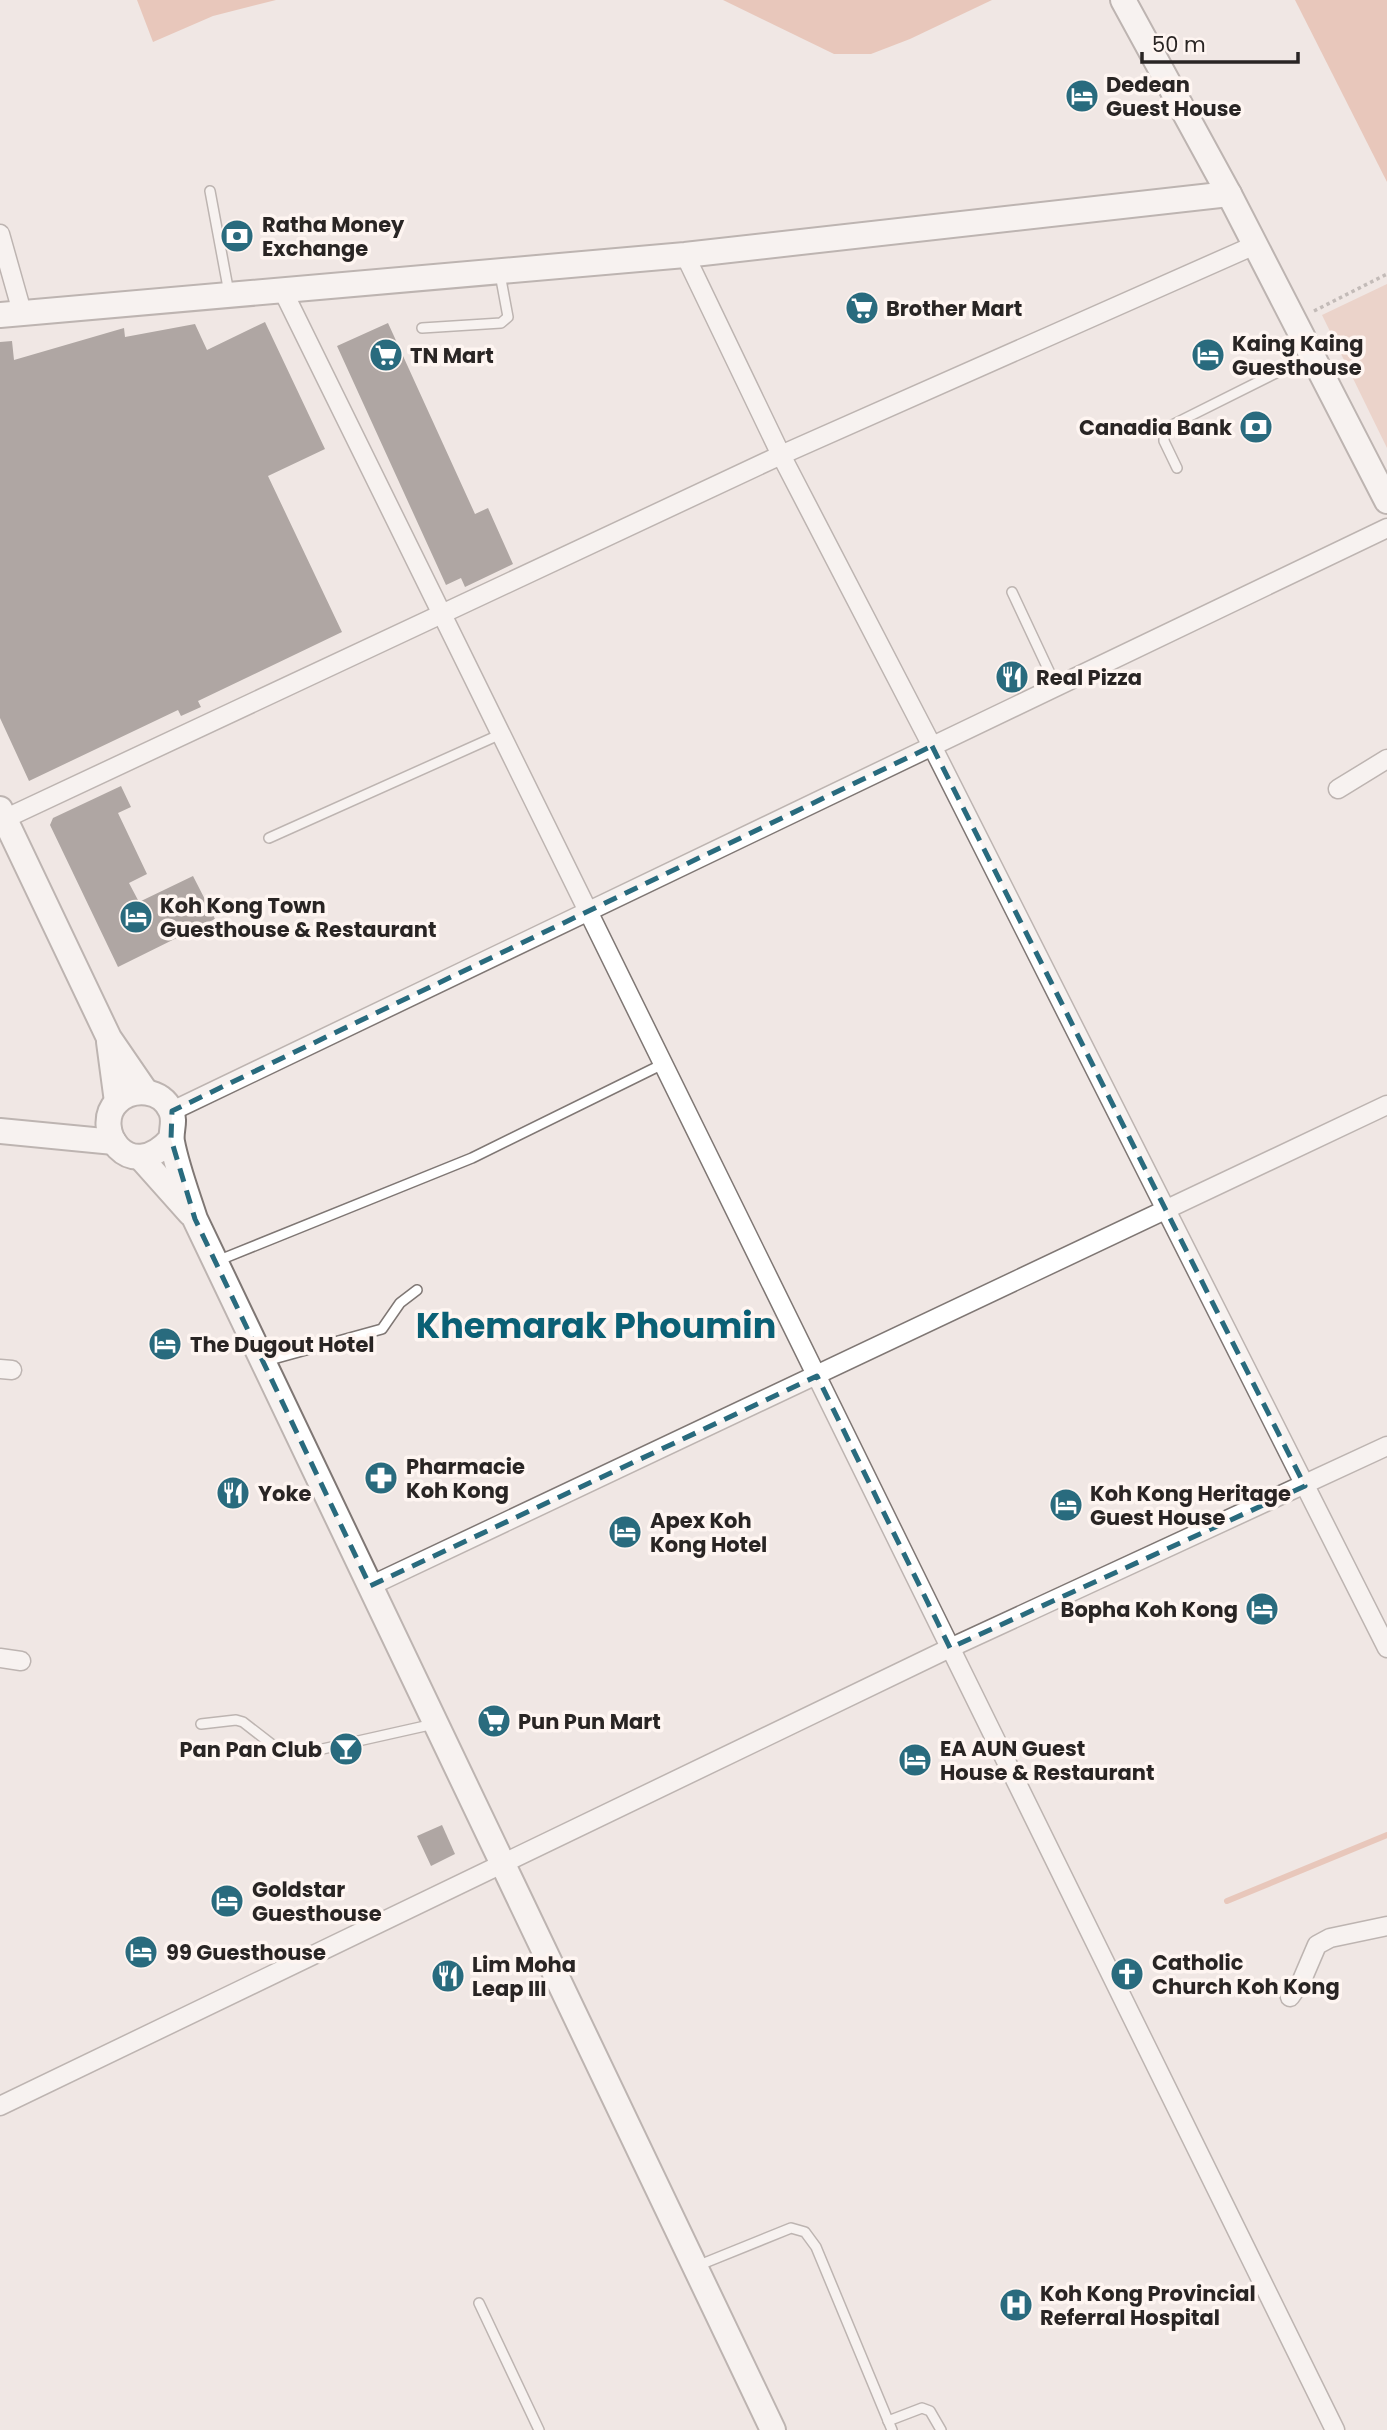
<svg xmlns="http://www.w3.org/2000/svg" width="1387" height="2430" viewBox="0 0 1387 2430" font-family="Poppins,sans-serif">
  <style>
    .green { fill: #e4baac }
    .water { fill: #dda18b }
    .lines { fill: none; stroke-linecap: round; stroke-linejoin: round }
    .stream { stroke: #dda18b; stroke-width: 6 }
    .building { fill: #5f5855 }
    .lane-casing { stroke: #7f7774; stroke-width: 12 }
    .street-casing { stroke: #7f7774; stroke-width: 21 }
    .secondary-casing { stroke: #7f7774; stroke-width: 28 }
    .path { stroke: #8c8684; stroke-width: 3.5; stroke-dasharray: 3.5 3.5; stroke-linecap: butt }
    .lane { stroke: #fff; stroke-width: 9 }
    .street { stroke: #fff; stroke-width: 18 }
    .secondary { stroke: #fff; stroke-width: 24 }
    .marked { fill: none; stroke: #296b7e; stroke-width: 5; stroke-dasharray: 14 9; stroke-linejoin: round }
    .labels { text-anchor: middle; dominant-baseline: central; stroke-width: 7; stroke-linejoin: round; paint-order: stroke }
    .poi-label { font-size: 21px; font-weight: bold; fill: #292524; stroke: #fef5f1; text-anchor: start }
    .town-label { font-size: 35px; font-weight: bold; fill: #0a6075; stroke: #fef5f1 }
  </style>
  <rect width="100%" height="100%" fill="#f0e7e4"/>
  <polygon class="green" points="1387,284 1387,448 1322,315"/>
  <g class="water">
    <polygon points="137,0 276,0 213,16 153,42"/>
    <polygon points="723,0 992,0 910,39 871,54 834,54"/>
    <polygon points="1295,0 1387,0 1387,182"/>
  </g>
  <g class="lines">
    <polyline class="stream" points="1227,1901 1387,1835"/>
  </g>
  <g class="building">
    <polygon points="265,322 325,449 268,476 342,632 198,701 201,707 181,716 178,710 29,781 0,718 0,342 12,341 14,360 124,328 125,337 195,324 207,350"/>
    <polygon points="388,323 475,514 488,508 513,564 465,587 461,578 446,585 337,346"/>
    <polygon points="121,786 131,807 118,813 147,874 129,883 139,902 193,876 215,919 118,967 50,825 53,818"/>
    <polygon points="442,1825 455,1854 431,1866 417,1836"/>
  </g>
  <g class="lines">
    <defs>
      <g id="lane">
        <polyline points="210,191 229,293"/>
        <polyline points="422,328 501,323 508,317 500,274"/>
        <polyline points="1177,468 1164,441 1164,432 1170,426 1310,356"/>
        <polyline points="1012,592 1056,686"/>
        <polyline points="269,838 501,734"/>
        <polyline points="217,1261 472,1158 663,1064"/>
        <polyline points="266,1361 382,1329 400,1303 417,1290"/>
        <polyline points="201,1724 236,1720 243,1722 283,1753 318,1750 434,1724"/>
        <polyline points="697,2266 791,2228 805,2232 816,2247 892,2430"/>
        <polyline points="479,2303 539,2430"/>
        <polyline points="888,2421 922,2408 930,2411 941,2430"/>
      </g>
      <g id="street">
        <polyline points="0,234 22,312"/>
        <polyline points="685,255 781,455 932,746 1387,1648"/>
        <polyline points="283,291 1335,2430"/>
        <polyline points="1338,789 1387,759"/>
        <polyline points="0,821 781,455 1255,245"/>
        <polyline points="172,1111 1387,528"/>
        <polyline points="0,1369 12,1370"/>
        <polyline points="370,1586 1387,1105"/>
        <polyline points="0,1658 21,1661"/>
        <polyline points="1290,1997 1302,1980 1317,1945 1330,1938 1387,1926"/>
        <polyline points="0,2106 950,1648 1387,1446"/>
      </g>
      <g id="secondary">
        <polyline points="1123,0 1229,194 1387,501"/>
        <polyline points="0,315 685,255 1229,194"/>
        <polyline points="0,809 109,1038 146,1092"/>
        <polyline points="109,1042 117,1102"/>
        <polyline points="0,1131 114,1142"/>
        <path d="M171,1139C129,1186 91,1128 117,1102C133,1087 162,1089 171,1111C176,1122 170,1131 172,1142C177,1168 187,1194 195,1219L773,2430"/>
        <polyline points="141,1158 190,1213"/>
      </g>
    </defs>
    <use href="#lane" class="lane-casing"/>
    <use href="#street" class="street-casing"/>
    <use href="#secondary" class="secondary-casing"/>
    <polyline class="path" points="1314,311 1387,274"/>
    <use href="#lane" class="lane"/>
    <use href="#street" class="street"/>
    <use href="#secondary" class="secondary"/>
  </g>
  <path d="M0 0H1387V2430H0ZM932,746L1305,1486L950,1648L817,1376L370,1586L195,1219L171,1139L172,1111Z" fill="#f0e7e4" fill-opacity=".55" fill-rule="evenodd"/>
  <path class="marked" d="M932,746L1305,1486L950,1648L817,1376L370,1586L195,1219L171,1139L172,1111Z"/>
  <defs>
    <symbol id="hotel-disc" viewBox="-11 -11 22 22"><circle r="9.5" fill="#296b7e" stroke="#fef5f1"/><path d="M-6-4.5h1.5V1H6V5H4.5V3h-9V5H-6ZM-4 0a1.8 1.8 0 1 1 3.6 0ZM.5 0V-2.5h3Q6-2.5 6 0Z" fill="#fff"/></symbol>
    <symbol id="bank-disc" viewBox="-11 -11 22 22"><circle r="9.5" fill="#296b7e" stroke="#fef5f1"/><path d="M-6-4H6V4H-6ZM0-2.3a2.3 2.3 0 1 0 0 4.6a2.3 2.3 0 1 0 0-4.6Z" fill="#fff"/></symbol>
    <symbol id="supermarket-disc" viewBox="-11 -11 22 22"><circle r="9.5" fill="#296b7e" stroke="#fef5f1"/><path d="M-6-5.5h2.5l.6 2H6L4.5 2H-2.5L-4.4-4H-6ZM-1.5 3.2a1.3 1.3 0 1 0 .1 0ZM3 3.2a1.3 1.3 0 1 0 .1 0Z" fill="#fff"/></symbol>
    <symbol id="restaurant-disc" viewBox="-11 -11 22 22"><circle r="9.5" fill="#296b7e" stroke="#fef5f1"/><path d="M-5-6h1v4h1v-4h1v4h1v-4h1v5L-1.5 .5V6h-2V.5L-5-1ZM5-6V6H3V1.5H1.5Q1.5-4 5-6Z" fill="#fff"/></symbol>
    <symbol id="pharmacy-disc" viewBox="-11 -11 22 22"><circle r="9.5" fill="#296b7e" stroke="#fef5f1"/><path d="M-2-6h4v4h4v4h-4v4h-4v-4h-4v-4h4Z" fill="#fff"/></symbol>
    <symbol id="bar-disc" viewBox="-11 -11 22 22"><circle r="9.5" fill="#296b7e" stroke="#fef5f1"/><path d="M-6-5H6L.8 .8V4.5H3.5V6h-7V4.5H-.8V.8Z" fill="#fff"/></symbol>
    <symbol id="church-disc" viewBox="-11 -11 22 22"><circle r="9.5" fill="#296b7e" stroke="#fef5f1"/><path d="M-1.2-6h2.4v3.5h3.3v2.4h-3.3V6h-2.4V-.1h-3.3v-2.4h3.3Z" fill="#fff"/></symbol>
    <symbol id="hospital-disc" viewBox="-11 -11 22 22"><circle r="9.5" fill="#296b7e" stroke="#fef5f1"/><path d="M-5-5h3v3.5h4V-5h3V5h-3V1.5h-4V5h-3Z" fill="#fff"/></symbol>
  </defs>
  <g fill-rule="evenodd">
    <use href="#hotel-disc" x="1063" y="77" width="38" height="38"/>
    <use href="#bank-disc" x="218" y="217" width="38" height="38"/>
    <use href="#supermarket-disc" x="843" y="289" width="38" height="38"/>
    <use href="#supermarket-disc" x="367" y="336" width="38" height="38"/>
    <use href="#hotel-disc" x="1189" y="336" width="38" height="38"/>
    <use href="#bank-disc" x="1237" y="408" width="38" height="38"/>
    <use href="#restaurant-disc" x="993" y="658" width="38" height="38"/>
    <use href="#hotel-disc" x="117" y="898" width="38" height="38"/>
    <use href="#hotel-disc" x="146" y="1325" width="38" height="38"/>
    <use href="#pharmacy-disc" x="362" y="1459" width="38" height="38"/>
    <use href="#restaurant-disc" x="214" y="1474" width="38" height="38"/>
    <use href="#hotel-disc" x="1047" y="1486" width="38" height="38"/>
    <use href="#hotel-disc" x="606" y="1513" width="38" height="38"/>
    <use href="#hotel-disc" x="1243" y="1590" width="38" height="38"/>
    <use href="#supermarket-disc" x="475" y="1702" width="38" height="38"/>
    <use href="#bar-disc" x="327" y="1730" width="38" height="38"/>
    <use href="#hotel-disc" x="896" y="1741" width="38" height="38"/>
    <use href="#hotel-disc" x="208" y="1882" width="38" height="38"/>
    <use href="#hotel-disc" x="122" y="1933" width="38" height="38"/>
    <use href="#church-disc" x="1108" y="1955" width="38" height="38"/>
    <use href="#restaurant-disc" x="429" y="1957" width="38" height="38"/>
    <use href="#hospital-disc" x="997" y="2286" width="38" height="38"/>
  </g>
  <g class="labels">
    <g class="poi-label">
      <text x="1106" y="84">Dedean<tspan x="1106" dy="24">Guest House</tspan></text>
      <text x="262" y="224">Ratha Money<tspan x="262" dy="24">Exchange</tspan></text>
      <text x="886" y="308">Brother Mart</text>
      <text x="1232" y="343">Kaing Kaing<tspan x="1232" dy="24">Guesthouse</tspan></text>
      <text x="410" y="355">TN Mart</text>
      <text x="1232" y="427" text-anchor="end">Canadia Bank</text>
      <text x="1036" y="677">Real Pizza</text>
      <text x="160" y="905">Koh Kong Town<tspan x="160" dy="24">Guesthouse &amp; Restaurant</tspan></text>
      <text x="190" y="1344">The Dugout Hotel</text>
      <text x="406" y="1466">Pharmacie<tspan x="406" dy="24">Koh Kong</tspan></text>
      <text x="258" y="1493">Yoke</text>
      <text x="1090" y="1493">Koh Kong Heritage<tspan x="1090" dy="24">Guest House</tspan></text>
      <text x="650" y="1520">Apex Koh<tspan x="650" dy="24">Kong Hotel</tspan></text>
      <text x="1238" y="1609" text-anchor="end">Bopha Koh Kong</text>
      <text x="518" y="1721">Pun Pun Mart</text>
      <text x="940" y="1748">EA AUN Guest<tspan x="940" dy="24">House &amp; Restaurant</tspan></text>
      <text x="322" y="1749" text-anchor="end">Pan Pan Club</text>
      <text x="252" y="1889">Goldstar<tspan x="252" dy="24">Guesthouse</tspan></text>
      <text x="166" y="1952">99 Guesthouse</text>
      <text x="1152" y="1962">Catholic<tspan x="1152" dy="24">Church Koh Kong</tspan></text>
      <text x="472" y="1964">Lim Moha<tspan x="472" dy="24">Leap III</tspan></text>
      <text x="1040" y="2293">Koh Kong Provincial<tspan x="1040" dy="24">Referral Hospital</tspan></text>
    </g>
    <g class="town-label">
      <text x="596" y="1325">Khemarak Phoumin</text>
    </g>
  </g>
  <path d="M1142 52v10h156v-10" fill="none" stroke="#292524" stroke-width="3.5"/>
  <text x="1152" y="52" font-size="21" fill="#292524" stroke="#fef5f1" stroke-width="5" paint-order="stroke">50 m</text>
</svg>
